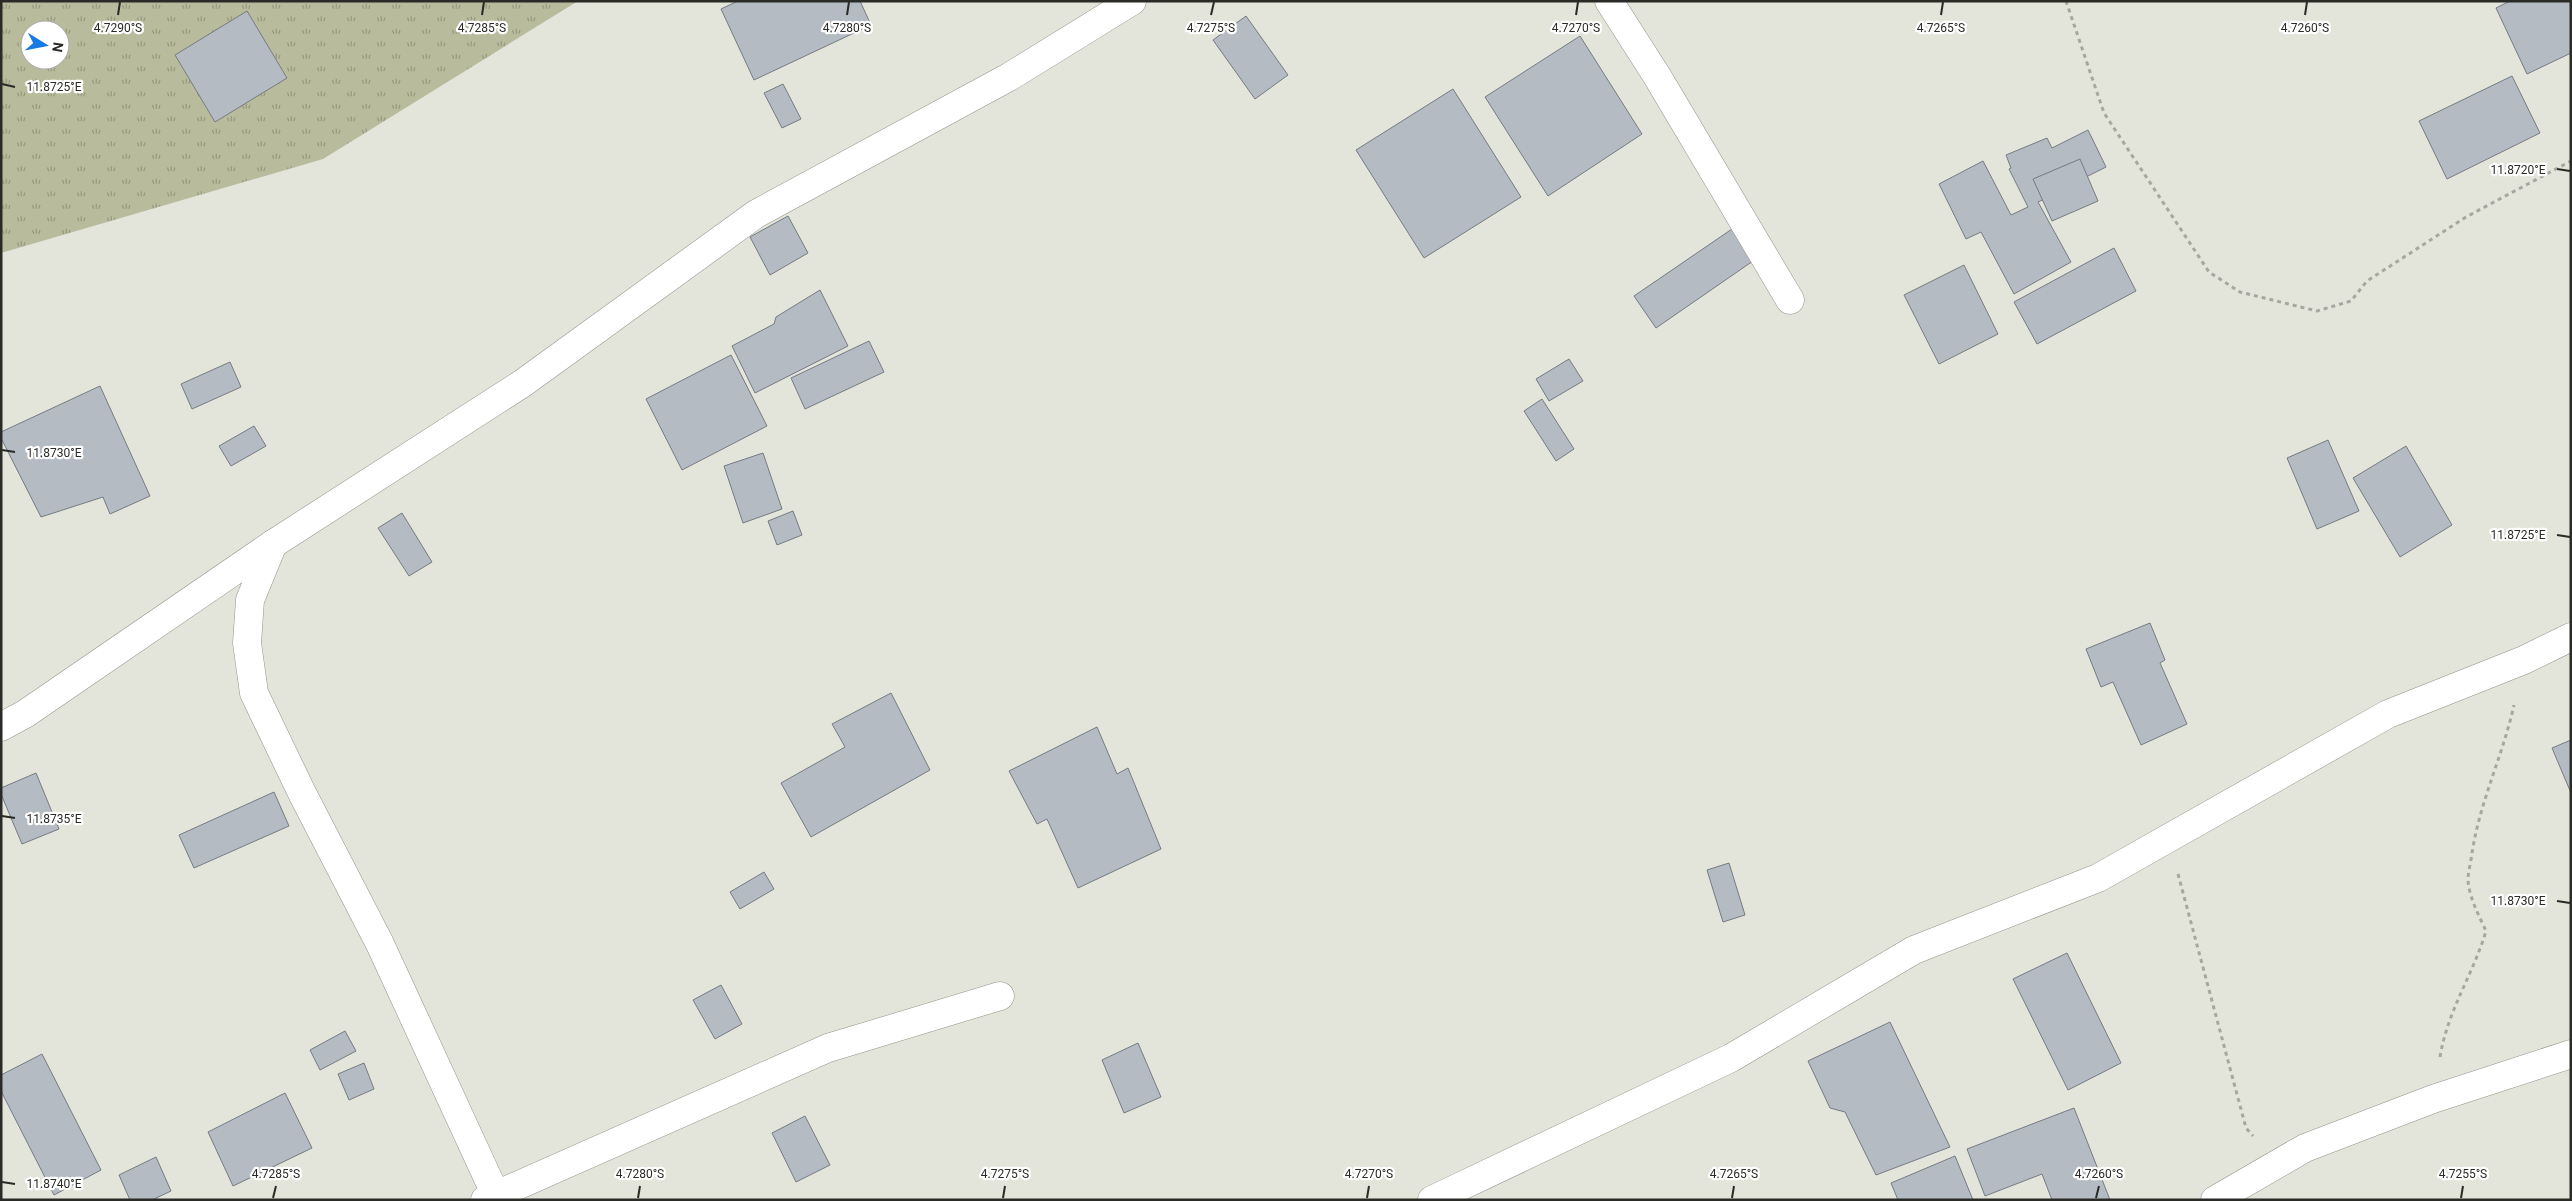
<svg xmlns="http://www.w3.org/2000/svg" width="2572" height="1201" viewBox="0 0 2572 1201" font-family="Roboto,sans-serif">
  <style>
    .grass { fill: url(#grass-tufts); fill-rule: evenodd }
    .building { fill: #b4bbc3; stroke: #757b82 }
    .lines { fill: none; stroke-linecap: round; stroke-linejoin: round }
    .minor-casing { stroke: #93948b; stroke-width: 29 }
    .path { stroke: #a6a79f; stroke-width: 3; stroke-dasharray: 4 4; stroke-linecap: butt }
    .minor { stroke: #fff; stroke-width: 28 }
    .ticks { fill: none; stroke: #2a2b27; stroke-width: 2 }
    .ticks-label { font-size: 12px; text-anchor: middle; fill: #2a2b27; stroke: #fff; stroke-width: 4.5; stroke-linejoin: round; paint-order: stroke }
  </style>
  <defs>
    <pattern id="grass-tufts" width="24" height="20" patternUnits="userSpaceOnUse" patternTransform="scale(1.25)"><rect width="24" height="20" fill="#b9bc9c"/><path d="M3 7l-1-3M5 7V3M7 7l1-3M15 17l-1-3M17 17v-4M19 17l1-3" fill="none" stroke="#97997f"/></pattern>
  </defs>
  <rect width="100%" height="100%" fill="#e3e4da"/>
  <path class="grass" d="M1,1H578L323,159L1,253ZM30,30H60V60H30Z"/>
  <g class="building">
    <polygon points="738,1 860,1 871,25 754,80 721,9"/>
    <polygon points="2510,1 2571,1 2571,53 2527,74 2496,8"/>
    <polygon points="247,11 287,78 215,122 175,55"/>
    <polygon points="1246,16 1288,75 1255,99 1213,40"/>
    <polygon points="1580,36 1642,134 1548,196 1485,97"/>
    <polygon points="2512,76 2540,133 2447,179 2419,121"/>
    <polygon points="783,84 801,119 782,128 764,93"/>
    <polygon points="1453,89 1521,197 1424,258 1356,150"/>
    <polygon points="2088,130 2106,167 2068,186 2069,188 2038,202 2071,262 2014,294 1981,232 1966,239 1939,184 1983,161 2011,215 2028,207 2009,169 2011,168 2006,155 2047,138 2052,148"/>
    <polygon points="2080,159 2098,201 2052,221 2033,179"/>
    <polygon points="788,216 808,253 770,275 750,237"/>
    <polygon points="1732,229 1753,261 1656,328 1634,296"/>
    <polygon points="2114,248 2136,291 2037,344 2014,302"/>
    <polygon points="1964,265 1998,334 1939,364 1904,295"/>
    <polygon points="820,290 848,346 755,393 732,346 774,324 776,317"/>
    <polygon points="869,341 884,372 805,409 791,378"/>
    <polygon points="731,355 767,426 682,470 646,399"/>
    <polygon points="1569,359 1583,381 1549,401 1536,379"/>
    <polygon points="230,362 241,387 192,409 181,384"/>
    <polygon points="100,386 150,496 110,514 103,497 41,517 1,438 1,432"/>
    <polygon points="1542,399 1574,449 1556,461 1524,411"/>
    <polygon points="254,426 266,446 231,466 219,446"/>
    <polygon points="2328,440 2359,511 2317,529 2287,458"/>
    <polygon points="2406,446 2452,525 2400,557 2353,478"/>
    <polygon points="763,453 782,509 743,523 724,466"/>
    <polygon points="793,511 802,535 777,545 768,521"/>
    <polygon points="402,513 432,562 409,576 378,528"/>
    <polygon points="2150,623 2165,660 2160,663 2187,724 2141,745 2113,682 2101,687 2086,649"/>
    <polygon points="891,693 930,770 811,837 781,783 845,747 832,724"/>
    <polygon points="1097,727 1117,774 1128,768 1161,849 1078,888 1047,819 1037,824 1009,771"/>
    <polygon points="2571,740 2571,793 2552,748"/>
    <polygon points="36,773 59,829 22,844 1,794 1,788"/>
    <polygon points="274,792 289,826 194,868 179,835"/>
    <polygon points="1729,863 1745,915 1723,922 1707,870"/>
    <polygon points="764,872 774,889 740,909 730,892"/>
    <polygon points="2067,953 2121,1063 2068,1090 2013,979"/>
    <polygon points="721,985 742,1024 715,1039 693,1000"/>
    <polygon points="1890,1022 1950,1147 1876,1175 1845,1112 1830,1108 1808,1061"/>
    <polygon points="345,1031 356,1051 320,1070 310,1050"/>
    <polygon points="1138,1043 1161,1097 1124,1113 1102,1060"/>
    <polygon points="42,1054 101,1170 54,1195 1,1091 1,1075"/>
    <polygon points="364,1063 374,1089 349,1100 338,1074"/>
    <polygon points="285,1093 312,1148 233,1186 208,1132"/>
    <polygon points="2074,1108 2110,1200 2052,1200 2042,1174 1985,1196 1967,1149"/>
    <polygon points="805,1116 830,1165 796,1182 772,1133"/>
    <polygon points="1955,1156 1973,1200 1898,1200 1891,1183"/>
    <polygon points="156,1157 171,1191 152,1200 130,1200 119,1175"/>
  </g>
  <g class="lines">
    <defs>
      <g id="minor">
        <polyline points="1609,1 1657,76 1790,300"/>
        <polyline points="273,544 250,600 247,643 254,693 302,793 380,944 498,1200"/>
        <polyline points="1,727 25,714 273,544 523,383 756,214 1009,77 1132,1"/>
        <polyline points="485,1200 828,1048 1000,996"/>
        <polyline points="1432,1200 1731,1058 1914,950 2098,878 2388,714 2524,660 2571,637"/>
        <polyline points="2215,1200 2305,1148 2433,1099 2571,1054"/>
      </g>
    </defs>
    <use href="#minor" class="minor-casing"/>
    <g class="path">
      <polyline points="2066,1 2104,113 2209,272 2240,292 2317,311 2351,301 2367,281 2466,217 2571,161"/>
      <polyline points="2178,874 2246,1128 2253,1136"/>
      <path d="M2440,1057C2448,1009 2473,975 2486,931C2479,916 2469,897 2468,880C2468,872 2471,862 2472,853C2480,801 2503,755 2514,705"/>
    </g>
    <use href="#minor" class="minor"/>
  </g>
  <path class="ticks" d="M118,15L120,2M482,15L484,2M847,15L849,2M1211,15L1214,2M1576,15L1578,2M1941,15L1943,2M2305,15L2307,2M2,84L15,87M2557,169L2570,171M2,450L15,452M2557,535L2570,537M2,816L15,818M2557,901L2570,903M2,1182L15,1184M273,1198L276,1186M638,1198L640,1186M1003,1198L1005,1186M1367,1198L1369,1186M1732,1198L1734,1186M2096,1198L2099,1186M2461,1198L2463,1186"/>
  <g class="ticks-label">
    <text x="118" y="32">4.7290°S</text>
    <text x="1576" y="32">4.7270°S</text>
    <text x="482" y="32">4.7285°S</text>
    <text x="847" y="32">4.7280°S</text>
    <text x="1211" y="32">4.7275°S</text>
    <text x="1941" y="32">4.7265°S</text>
    <text x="2305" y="32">4.7260°S</text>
    <text x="54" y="91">11.8725°E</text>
    <text x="2518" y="174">11.8720°E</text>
    <text x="54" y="457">11.8730°E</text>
    <text x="2518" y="539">11.8725°E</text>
    <text x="54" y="823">11.8735°E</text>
    <text x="2518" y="905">11.8730°E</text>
    <text x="276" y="1178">4.7285°S</text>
    <text x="640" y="1178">4.7280°S</text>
    <text x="1005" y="1178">4.7275°S</text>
    <text x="1369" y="1178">4.7270°S</text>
    <text x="1734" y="1178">4.7265°S</text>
    <text x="2099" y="1178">4.7260°S</text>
    <text x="2463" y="1178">4.7255°S</text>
    <text x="54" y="1188">11.8740°E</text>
  </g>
  <rect width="2572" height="1201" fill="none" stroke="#2a2b27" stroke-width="5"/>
  <g transform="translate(45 45) rotate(100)"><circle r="24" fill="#ffffff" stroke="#aaaaa9"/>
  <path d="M0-4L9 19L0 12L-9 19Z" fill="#187be4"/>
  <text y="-8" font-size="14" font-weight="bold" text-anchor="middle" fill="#2a2b27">N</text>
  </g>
</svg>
